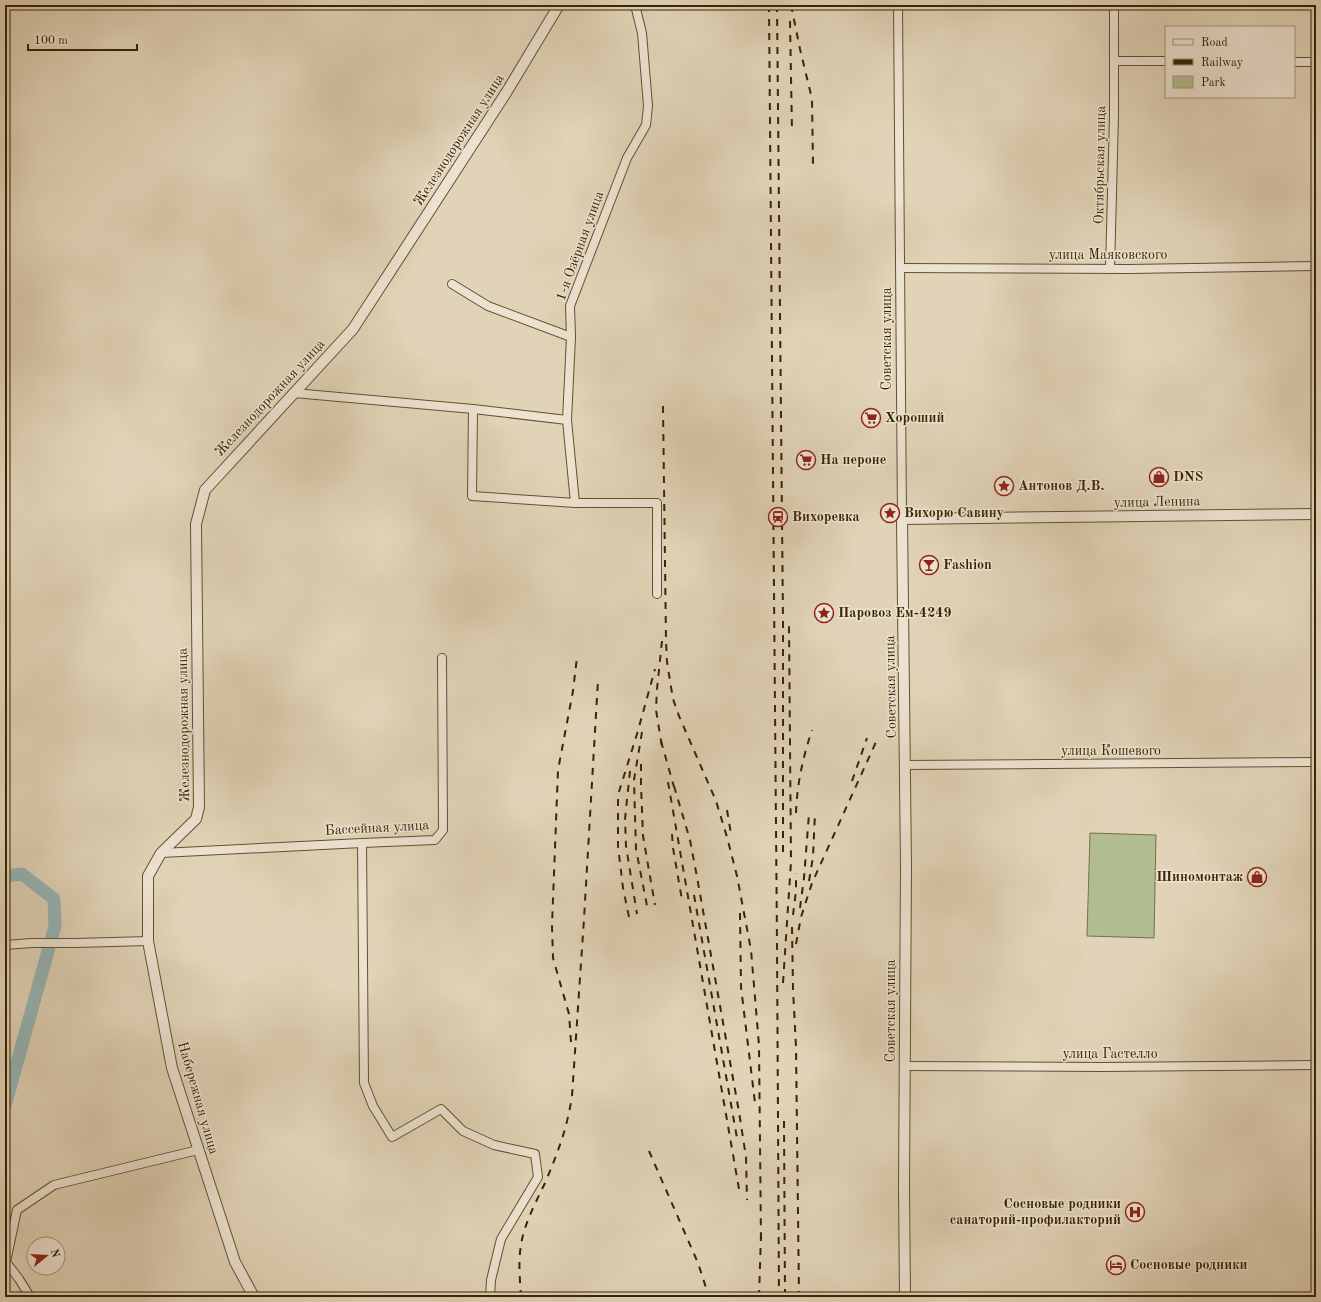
<svg xmlns="http://www.w3.org/2000/svg" width="1321" height="1302" viewBox="0 0 1321 1302" font-family="'Old Standard TT',serif">
  <style>
    .green { fill: #b1bd90; stroke: #757049 }
    .lines { fill: none; stroke-linecap: round; stroke-linejoin: round }
    .river { stroke: #95b6b5; stroke-width: 13 }
    .minor-casing { stroke: #63502f; stroke-width: 10 }
    .tertiary-casing { stroke: #63502f; stroke-width: 12 }
    .minor { stroke: #ece2d0; stroke-width: 8 }
    .tertiary { stroke: #ece2d0; stroke-width: 10 }
    .rail { stroke: #392402; stroke-width: 2; stroke-dasharray: 7 7; stroke-linecap: butt }
    .labels { text-anchor: middle; dominant-baseline: central; stroke-width: 3; stroke-linejoin: round; paint-order: stroke }
    .street-label { font-size: 14px; fill: #392402; stroke: #ece2d0 }
    .poi-label { font-size: 14px; font-weight: bold; fill: #392402; stroke: #ece2d0; text-anchor: start }
  </style>
  <rect width="100%" height="100%" fill="#e1d3b7"/>
  <filter id="stains"><feTurbulence type="fractalNoise" baseFrequency=".005" numOctaves="4"/><feColorMatrix values="0 0 0 0 .2 0 0 0 0 .09 0 0 0 0 .02 0 0 0 .5 -.17"/></filter>
  <radialGradient id="worn" r=".72"><stop offset=".6" stop-color="#630" stop-opacity="0"/><stop offset="1" stop-color="#630" stop-opacity=".3"/></radialGradient>
  <polygon class="green" points="1090,833 1156,835 1154,938 1087,936"/>
  <g class="lines">
    <polyline class="river" points="5,876 22,874 54,899 55,926 5,1106"/>
    <defs>
      <g id="minor">
        <polyline points="898,5 902,519"/>
        <polyline points="1114,61 1166,61"/>
        <polyline points="1294,62 1316,62"/>
        <polyline points="901,268 1129,269 1316,266"/>
        <polyline points="1110,269 1114,116 1114,5"/>
        <polyline points="452,284 488,306 571,337"/>
        <polyline points="294,393 473,409 567,420"/>
        <polyline points="473,409 472,496 575,503 657,503 657,594"/>
        <polyline points="575,503 567,420 571,337 570,306 627,158 646,125 648,106 642,33 635,5"/>
        <polyline points="905,765 1316,762"/>
        <polyline points="362,843 364,1083 373,1106 392,1137 441,1109 463,1131 494,1145 535,1154 538,1177 501,1239 491,1280 490,1297"/>
        <polyline points="161,853 362,843 435,840 443,830 442,658"/>
        <polyline points="5,945 32,943 76,943 148,941"/>
        <polyline points="905,1066 1102,1067 1316,1065"/>
        <polyline points="29,1297 29,1295 19,1279 6,1262 17,1210 54,1185 198,1150"/>
      </g>
      <g id="tertiary">
        <polyline points="254,1297 235,1262 172,1068 148,941 148,876 161,853 196,819 199,807 196,524 205,490 353,329 506,93 559,5"/>
        <polyline points="905,1297 904,1188 906,866 902,519 1316,514"/>
      </g>
    </defs>
    <use href="#minor" class="minor-casing"/>
    <use href="#tertiary" class="tertiary-casing"/>
    <use href="#minor" class="minor"/>
    <use href="#tertiary" class="tertiary"/>
    <g class="rail">
      <polyline points="769,5 777,943 779,1297"/>
      <polyline points="777,5 783,622 783,859"/>
      <polyline points="791,5 800,49 812,99 813,165"/>
      <polyline points="790,21 792,132"/>
      <polyline points="663,406 666,640 667,662 673,699 679,716 716,801 727,837 737,876 751,950 759,1045 761,1240"/>
      <polyline points="662,641 657,689 656,710 662,747"/>
      <polyline points="642,732 634,780 635,816 636,849 648,911"/>
      <polyline points="661,741 674,787"/>
      <polyline points="641,764 641,785 643,836 655,905"/>
      <polyline points="630,771 625,819 626,846 637,914"/>
      <polyline points="852,781 867,738"/>
      <polyline points="668,782 739,1189"/>
      <polyline points="674,786 690,840 697,877 739,1112 746,1157 747,1200"/>
      <polyline points="727,810 731,834"/>
      <path d="M796,813C797,784 803,757 812,730"/>
      <polyline points="672,834 673,848 682,900"/>
      <polyline points="809,881 813,857 815,813"/>
      <polyline points="694,895 737,1138"/>
      <polyline points="800,908 804,878 809,814"/>
      <polyline points="740,913 741,987 755,1103"/>
      <polyline points="793,915 796,891 796,873"/>
      <polyline points="629,917 623,888 618,846 618,795 637,734 655,669"/>
      <polyline points="792,927 793,989 796,1047 799,1297"/>
      <polyline points="796,944 801,917 812,883 876,742"/>
      <polyline points="783,983 791,862 789,625"/>
      <polyline points="571,1042 569,1014 553,958 552,926 558,770 573,691 577,657"/>
      <polyline points="784,1121 785,1297"/>
      <polyline points="649,1151 698,1263 709,1297"/>
      <path d="M521,1297C520,1280 518,1262 521,1245C524,1224 536,1202 545,1183C558,1152 567,1129 572,1096L584,919L598,680"/>
      <polyline points="759,1297 761,1235"/>
    </g>
  </g>
  <defs>
    <symbol id="supermarket-ring" viewBox="-11 -11 22 22"><circle r="9.5" fill="#ece2d0" stroke="#8f2418" stroke-width="1.5"/><path d="M-6-5.5h2.5l.6 2H6L4.5 2H-2.5L-4.4-4H-6ZM-1.5 3.2a1.3 1.3 0 1 0 .1 0ZM3 3.2a1.3 1.3 0 1 0 .1 0Z" fill="#8f2418"/></symbol>
    <symbol id="shop-ring" viewBox="-11 -11 22 22"><circle r="9.5" fill="#ece2d0" stroke="#8f2418" stroke-width="1.5"/><path d="M-5-2.5h2.3a2.7 3.5 0 0 1 5.4 0H5L5.5 6h-11ZM-1.5-2.5h3a1.5 2.3 0 0 0-3 0Z" fill="#8f2418"/></symbol>
    <symbol id="sight-ring" viewBox="-11 -11 22 22"><circle r="9.5" fill="#ece2d0" stroke="#8f2418" stroke-width="1.5"/><path d="M0-6L1.8-2.2L6-1.7L2.9 1.2L3.7 5.4L0 3.3L-3.7 5.4L-2.9 1.2L-6-1.7L-1.8-2.2Z" fill="#8f2418"/></symbol>
    <symbol id="station-ring" viewBox="-11 -11 22 22"><circle r="9.5" fill="#ece2d0" stroke="#8f2418" stroke-width="1.5"/><path d="M-3-6H3Q5-6 5-4V2Q5 4 3 4L4.5 6H3L1.5 4h-3L-3 6H-4.5L-3 4Q-5 4-5 2V-4Q-5-6-3-6ZM-3.5-4v3h7v-3ZM-3.5 1v1.5H-2V1ZM2 1v1.5H3.5V1Z" fill="#8f2418"/></symbol>
    <symbol id="bar-ring" viewBox="-11 -11 22 22"><circle r="9.5" fill="#ece2d0" stroke="#8f2418" stroke-width="1.5"/><path d="M-6-5H6L.8 .8V4.5H3.5V6h-7V4.5H-.8V.8Z" fill="#8f2418"/></symbol>
    <symbol id="hospital-ring" viewBox="-11 -11 22 22"><circle r="9.5" fill="#ece2d0" stroke="#8f2418" stroke-width="1.5"/><path d="M-5-5h3v3.5h4V-5h3V5h-3V1.5h-4V5h-3Z" fill="#8f2418"/></symbol>
    <symbol id="hotel-ring" viewBox="-11 -11 22 22"><circle r="9.5" fill="#ece2d0" stroke="#8f2418" stroke-width="1.5"/><path d="M-6-4.5h1.5V1H6V5H4.5V3h-9V5H-6ZM-4 0a1.8 1.8 0 1 1 3.6 0ZM.5 0V-2.5h3Q6-2.5 6 0Z" fill="#8f2418"/></symbol>
  </defs>
  <g fill-rule="evenodd">
    <use href="#supermarket-ring" x="860" y="407" width="22" height="22"/>
    <use href="#supermarket-ring" x="795" y="449" width="22" height="22"/>
    <use href="#shop-ring" x="1148" y="466" width="22" height="22"/>
    <use href="#sight-ring" x="993" y="475" width="22" height="22"/>
    <use href="#sight-ring" x="879" y="502" width="22" height="22"/>
    <use href="#station-ring" x="767" y="506" width="22" height="22"/>
    <use href="#bar-ring" x="918" y="554" width="22" height="22"/>
    <use href="#sight-ring" x="813" y="602" width="22" height="22"/>
    <use href="#shop-ring" x="1246" y="866" width="22" height="22"/>
    <use href="#hospital-ring" x="1124" y="1201" width="22" height="22"/>
    <use href="#hotel-ring" x="1105" y="1254" width="22" height="22"/>
  </g>
  <g class="labels">
    <g class="street-label">
      <text transform="translate(459 140) rotate(-57)">Железнодорожная улица</text>
      <text transform="translate(1100 165) rotate(-89)">Октябрьская улица</text>
      <text transform="translate(580 246) rotate(-70)">1-я Озёрная улица</text>
      <text x="1108" y="255">улица Маяковского</text>
      <text transform="translate(887 339) rotate(-90)">Советская улица</text>
      <text transform="translate(270 398) rotate(-47)">Железнодорожная улица</text>
      <text transform="translate(1157 502) rotate(-1)">улица Ленина</text>
      <text transform="translate(891 687) rotate(-91)">Советская улица</text>
      <text transform="translate(184 725) rotate(-91)">Железнодорожная улица</text>
      <text x="1111" y="751">улица Кошевого</text>
      <text transform="translate(377 828) rotate(-3)">Бассейная улица</text>
      <text transform="translate(891 1011) rotate(-90)">Советская улица</text>
      <text x="1110" y="1054">улица Гастелло</text>
      <text transform="translate(198 1098) rotate(74)">Набережная улица</text>
    </g>
    <g class="poi-label">
      <text x="885" y="418">Хороший</text>
      <text x="820" y="460">На пероне</text>
      <text x="1173" y="477">DNS</text>
      <text x="1018" y="486">Антонов Д.В.</text>
      <text x="904" y="513">Вихорю Савину</text>
      <text x="792" y="517">Вихоревка</text>
      <text x="943" y="565">Fashion</text>
      <text x="838" y="613">Паровоз Ем-4249</text>
      <text x="1243" y="877" text-anchor="end">Шиномонтаж</text>
      <text x="1121" y="1204" text-anchor="end">Сосновые родники<tspan x="1121" dy="16">санаторий-профилакторий</tspan></text>
      <text x="1130" y="1265">Сосновые родники</text>
    </g>
  </g>
  <rect width="1321" height="1302" fill="none" stroke="#e1d3b7" stroke-width="20"/>
  <rect x="6" y="6" width="1309" height="1290" fill="none" stroke="#392402" stroke-width="2"/>
  <rect x="10" y="10" width="1301" height="1282" fill="none" stroke="#392402"/>
  <rect x="1165" y="26" width="130" height="72" fill="#ece2d0" stroke="#a4967e"/>
  <rect x="1173" y="39" width="20" height="6" fill="#ece2d0" stroke="#a4967e"/>
  <text x="1201" y="46" font-size="12" fill="#392402">Road</text>
  <rect x="1173" y="59" width="20" height="6" fill="#392402" stroke="#a4967e"/>
  <text x="1201" y="66" font-size="12" fill="#392402">Railway</text>
  <rect x="1173" y="76" width="20" height="12" fill="#b1bd90" stroke="#a4967e"/>
  <text x="1201" y="86" font-size="12" fill="#392402">Park</text>
  <g transform="translate(46 1256) rotate(72)"><circle r="19" fill="#ece2d0" stroke="#a4967e"/>
  <path d="M0-3L7 15L0 10L-7 15Z" fill="#8f2418"/>
  <text y="-6" font-size="11" font-weight="bold" text-anchor="middle" fill="#392402">N</text>
  </g>
  <path d="M28 44v6h109v-6" fill="none" stroke="#392402" stroke-width="2"/>
  <text x="34" y="44" font-size="12" fill="#392402" stroke="#ece2d0" stroke-width="3" paint-order="stroke">100 m</text>
  <rect width="100%" height="100%" filter="url(#stains)"/>
  <rect width="100%" height="100%" fill="url(#worn)"/>
</svg>
